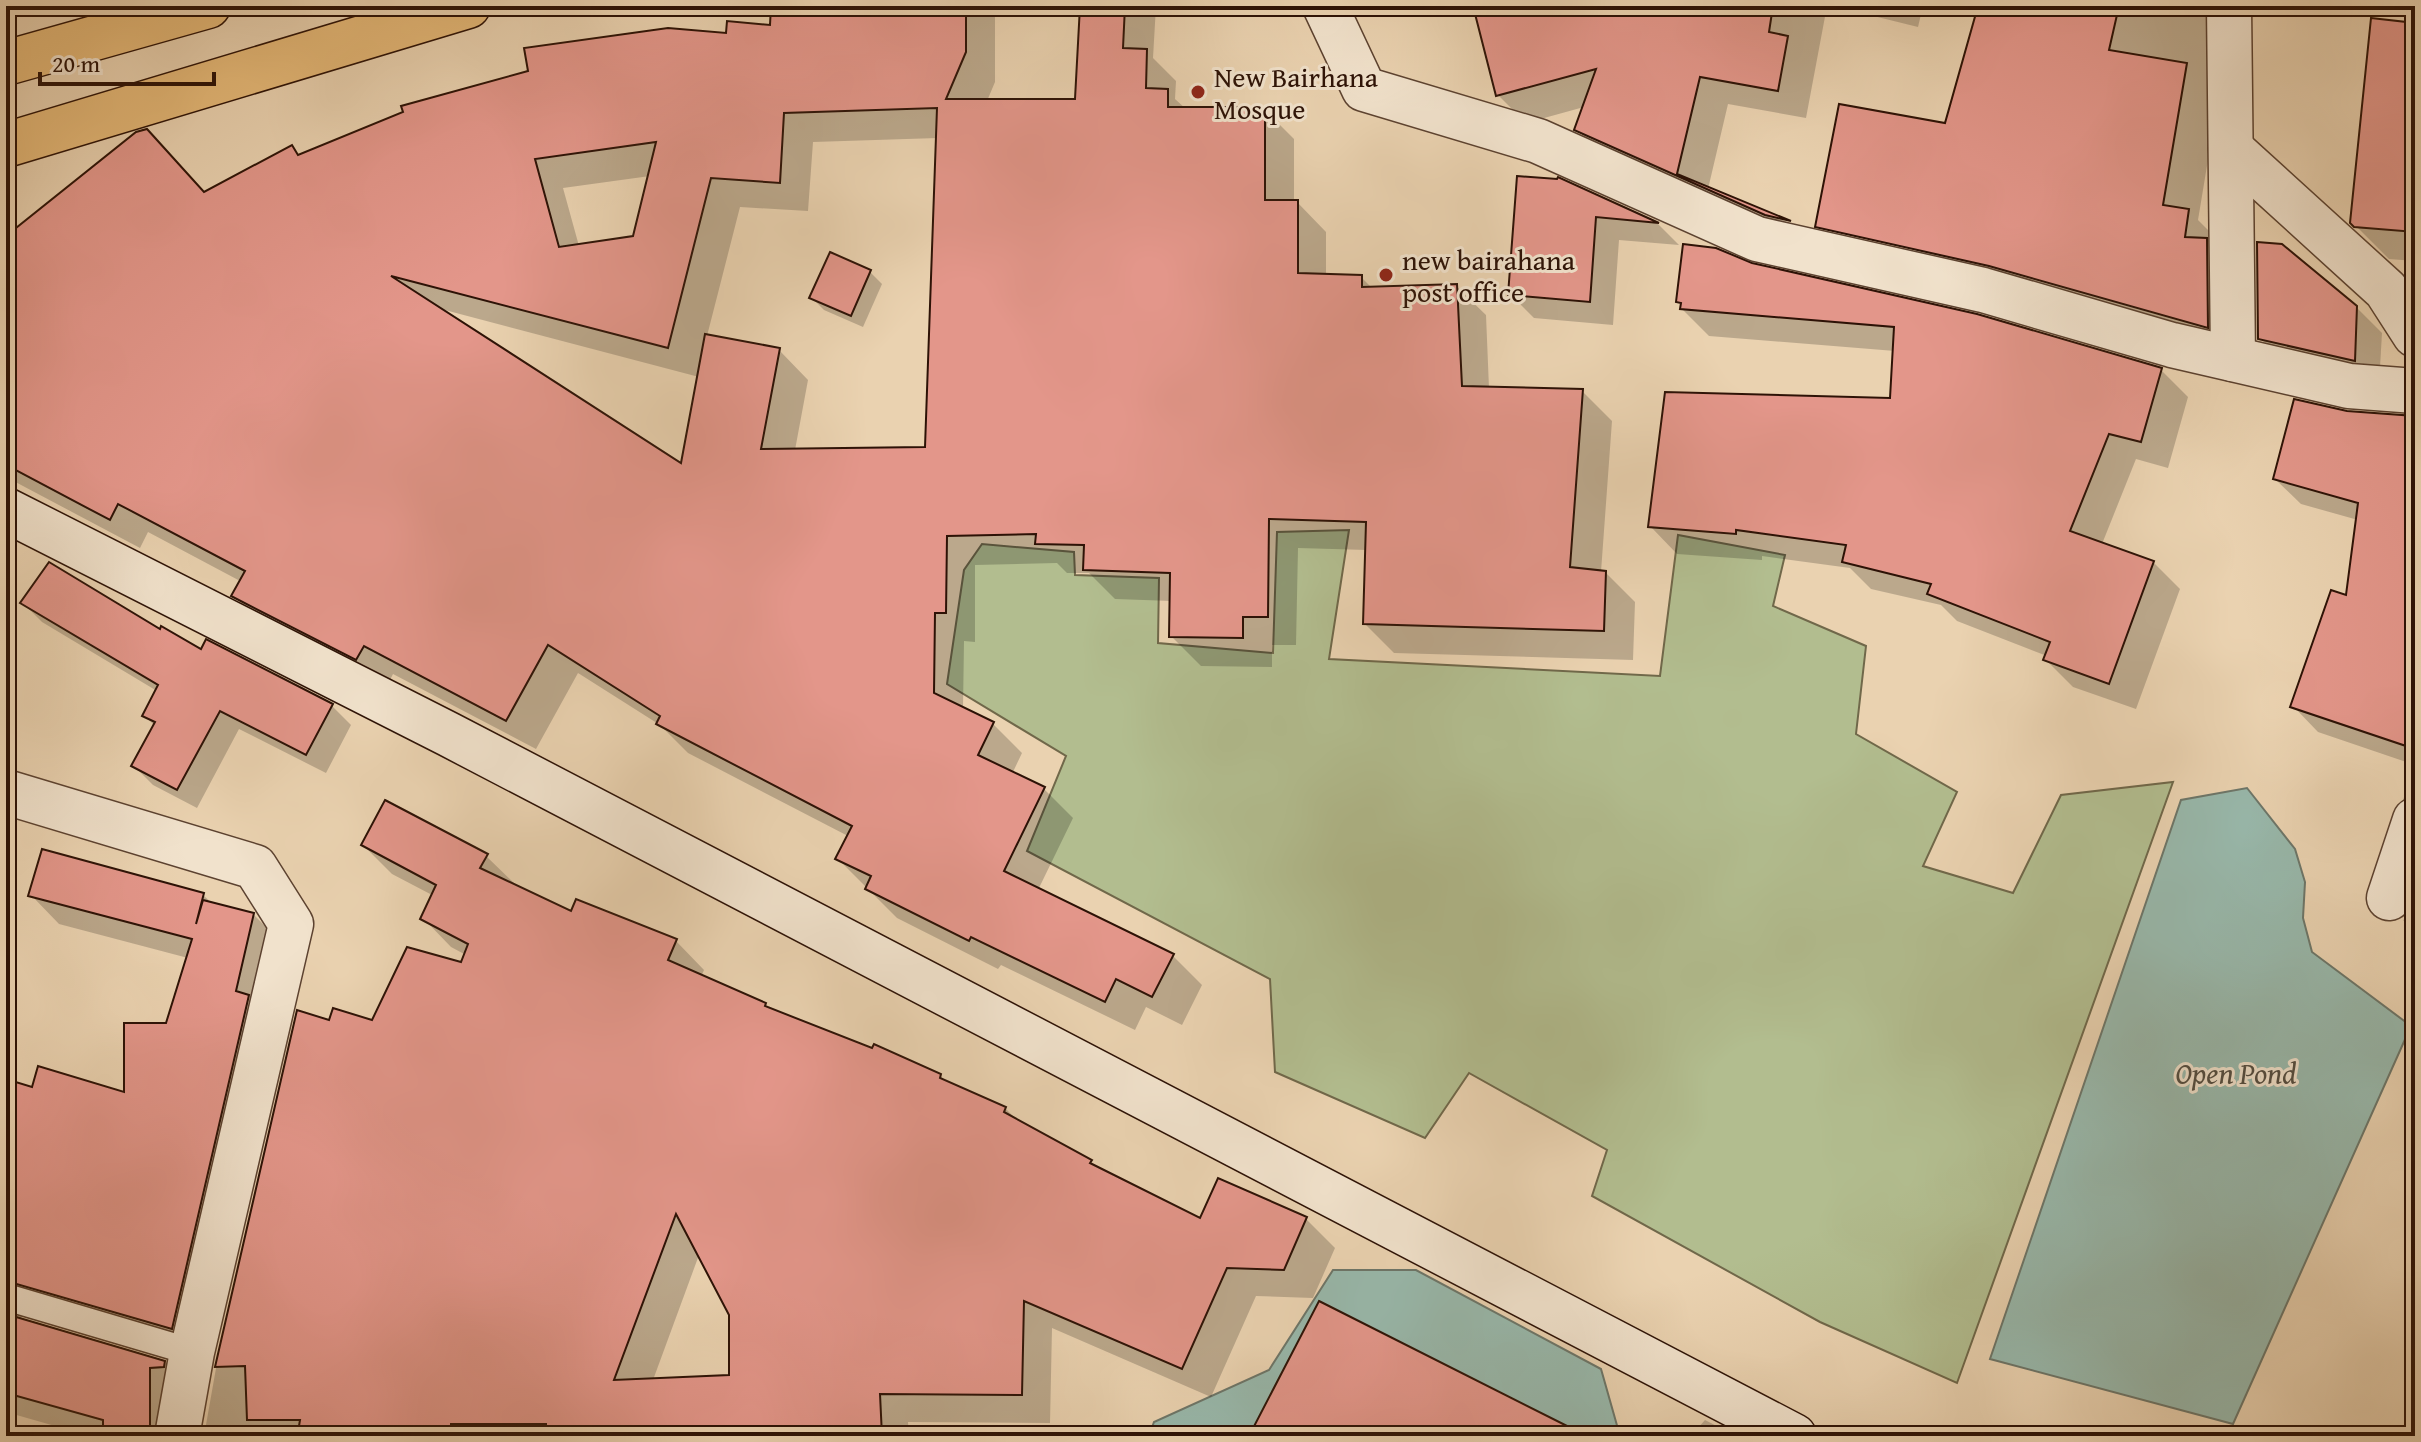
<svg xmlns="http://www.w3.org/2000/svg" width="2421" height="1442" viewBox="0 0 2421 1442" font-family="'Gentium Book Plus',serif">
  <style>
    .green { fill: #b2bd8f; stroke: #70684a; stroke-width: 2 }
    .water { fill: #98b8ab; stroke: #6d7669; stroke-width: 2 }
    .shadow { fill: #0003; fill-rule: evenodd }
    .building { fill: #e3968a; stroke: #2d1206; stroke-width: 2; fill-rule: evenodd }
    .lines { fill: none; stroke-linecap: round; stroke-linejoin: round }
    .lane-casing { stroke: #5c4230; stroke-width: 29 }
    .street-casing { stroke: #5c4230; stroke-width: 47 }
    .secondary-casing { stroke: #2d1206; stroke-width: 47 }
    .primary-casing { stroke: #2d1206; stroke-width: 47 }
    .lane { stroke: #f1e2cc; stroke-width: 26 }
    .street { stroke: #f1e2cc; stroke-width: 44 }
    .secondary { stroke: #f1e2cc; stroke-width: 44 }
    .primary { stroke: #e5b978; stroke-width: 44 }
    .poi-dot { fill: #8f2418; stroke: #f1e2cc; stroke-width: 3 }
    .labels { text-anchor: middle; dominant-baseline: central; stroke-width: 6; stroke-linejoin: round; paint-order: stroke }
    .poi-label { font-size: 28px; fill: #2d1206; stroke: #f1e2cc; text-anchor: start }
    .water-label { font-size: 30px; font-style: italic; fill: #524c40; stroke: #f1e2cc }
  </style>
  <rect width="100%" height="100%" fill="#ead2b0"/>
  <filter id="stains"><feTurbulence type="fractalNoise" baseFrequency=".0025" numOctaves="4"/><feColorMatrix values="0 0 0 0 .2 0 0 0 0 .09 0 0 0 0 .02 0 0 0 .5 -.17"/></filter>
  <radialGradient id="worn" r=".72"><stop offset=".6" stop-color="#630" stop-opacity="0"/><stop offset="1" stop-color="#630" stop-opacity=".3"/></radialGradient>
  <polygon class="green" points="1349,530 1329,659 1660,676 1678,535 1785,555 1773,606 1866,646 1856,734 1957,792 1923,866 2013,893 2061,795 2173,782 1957,1383 1820,1322 1592,1196 1607,1150 1469,1073 1425,1138 1275,1072 1270,979 1027,851 1066,756 947,684 964,570 982,544 1074,552 1075,575 1159,578 1158,643 1273,653 1277,532"/>
  <g class="water">
    <polygon points="2247,788 2295,849 2305,882 2303,918 2312,952 2411,1026 2233,1424 1990,1359 2181,800"/>
    <polygon points="1333,1270 1416,1270 1601,1369 1620,1436 1149,1436 1154,1422 1269,1370"/>
  </g>
  <g class="shadow">
    <path d="M773,6H995V82L987,101H1077L1081,6H1156L1153,58L1176,81L1175,99L1186,109H1264L1294,139V202H1297L1326,232V276L1361,277L1373,289L1456,286L1486,315L1489,388L1582,391L1612,421L1601,572L1606,573L1635,602L1633,660L1394,653L1365,624L1367,550L1298,548L1296,645H1272V667L1201,666L1171,636L1172,601L1115,599L1089,573H1067L1057,563L975,565V642L964,641L963,709L993,724L1022,753L1012,774L1044,789L1073,818L1038,890L1172,955L1202,985L1182,1025L1146,1007L1135,1030L1001,965L998,969L897,918L837,858L848,836L688,753L660,725L578,673L536,749L393,674L386,688L263,625L234,596L242,582L148,532L140,548L6,477V239L176,161L205,193L292,148L300,156L728,35L772,27ZM938,138L927,449L795,450L808,380L779,350L707,336L740,207L808,211L813,142ZM650,176L635,238L579,246L563,188ZM441,309L699,377L682,466Z"/>
    <polygon points="1475,6 1827,6 1806,118 1728,104 1708,189 1790,223 1814,247 1605,158 1577,129 1584,107 1526,123 1498,95"/>
    <polygon points="1833,6 1923,6 1918,27"/>
    <polygon points="1980,6 2237,6 2232,15 2198,220 2221,243 2239,359 1945,280 1912,247"/>
    <polygon points="2415,25 2415,261 2389,259 2352,222"/>
    <polygon points="1559,180 1658,224 1679,245 1619,240 1613,325 1534,318 1510,294"/>
    <polygon points="1751,265 2161,370 2188,397 2168,468 2136,459 2102,544 2153,562 2180,589 2136,709 2073,687 2046,660 2047,656 1957,621 1941,605 1871,589 1850,568 1762,556 1762,560 1677,554 1651,527 1892,401 1895,351 1709,336 1682,309 1683,306 1678,301"/>
    <polygon points="870,272 882,284 863,327 824,310 812,298"/>
    <polygon points="2356,307 2382,333 2379,385 2285,364 2260,338"/>
    <polygon points="2347,413 2415,418 2415,765 2318,732 2293,706 2348,597 2358,520 2301,504 2275,479"/>
    <polygon points="23,603 161,631 201,651 332,706 351,725 326,773 239,729 197,808 153,785 134,766 155,726 144,715 157,691 42,622"/>
    <polygon points="2415,766 2415,812 2403,800"/>
    <path d="M363,845L486,856L515,884L514,887L572,914L676,941L704,970L701,977L765,1005L770,1010L940,1076L948,1083L1005,1108L1021,1124L1091,1162L1098,1169L1201,1221L1306,1219L1335,1248L1313,1298L1256,1296L1211,1397L1052,1328L1050,1423L908,1422L909,1436H204L218,1357L330,1022L373,1023L462,964L466,955L451,947L423,918L434,896L392,874ZM699,1255L731,1315V1377L653,1380Z"/>
    <polygon points="31,895 203,895 214,905 253,914 282,943 200,1357 24,1313 20,1320 164,1362 193,1391 185,1436 90,1436 6,1412 6,1081 33,1089 126,1095 168,1025 188,958 59,924"/>
    <polygon points="2415,905 2415,933 2403,920 2408,918"/>
    <polygon points="1705,1420 1736,1436 1691,1436"/>
  </g>
  <g class="building">
    <path d="M771,6H966V52L946,99H1075L1080,6H1125L1123,48L1147,49L1146,88L1168,89V107H1265V200H1298V273L1362,275V287L1457,284L1462,386L1583,389L1570,567L1606,571L1604,631L1363,624L1366,522L1269,519L1268,617H1243V638L1169,637L1170,573L1083,570L1084,545L1035,544L1036,534L947,536L946,613H935L934,693L994,722L978,755L1045,787L1004,871L1174,954L1152,997L1116,979L1105,1002L971,937L969,941L865,889L871,876L835,859L852,826L656,724L660,716L548,645L506,721L364,646L356,660L231,596L245,571L118,504L110,520L6,465V236L136,132L147,129L204,192L292,145L298,155L403,112L401,106L528,71L524,48L668,28L726,33L727,21L770,25ZM937,108L925,447L761,449L780,348L705,334L681,463L391,276L668,348L711,178L780,183L784,113ZM656,142L633,236L559,247L535,159Z"/>
    <polygon points="1473,6 1773,6 1769,32 1788,36 1778,91 1700,77 1677,174 1791,221 1765,215 1574,130 1596,69 1496,96"/>
    <polygon points="1978,6 2119,6 2109,50 2187,63 2163,205 2189,209 2185,237 2207,238 2208,328 1989,266 1815,227 1839,104 1945,123"/>
    <polygon points="2371,18 2415,23 2415,232 2354,227 2350,223"/>
    <polygon points="1517,176 1557,179 1558,177 1659,223 1596,217 1590,302 1508,295"/>
    <polygon points="2257,242 2282,244 2357,306 2355,361 2258,339"/>
    <polygon points="1683,244 1716,248 1752,263 1977,314 2162,368 2141,442 2109,434 2070,531 2154,561 2109,684 2043,660 2050,642 1927,594 1931,584 1842,562 1846,545 1736,530 1736,534 1648,527 1665,392 1890,398 1894,327 1680,309 1681,303 1676,302"/>
    <polygon points="830,252 871,270 851,316 809,298"/>
    <polygon points="2294,399 2347,411 2415,416 2415,749 2290,707 2331,590 2346,595 2358,503 2273,479"/>
    <polygon points="49,562 160,629 161,626 201,649 206,639 333,704 306,755 220,711 177,790 131,766 155,722 142,716 158,685 20,603"/>
    <path d="M385,800L488,854L480,868L571,911L576,899L677,939L668,960L766,1003L765,1006L872,1048L874,1044L941,1074L940,1078L1006,1107L1004,1112L1092,1160L1090,1163L1200,1218L1218,1178L1307,1217L1284,1270L1227,1268L1182,1369L1024,1301L1022,1395L880,1394L882,1436H636V1433L546,1432V1424H451V1436H346V1426H299L300,1420H247L245,1366L215,1367L297,1010L329,1020L333,1008L372,1020L407,947L461,962L468,944L420,919L436,885L361,845ZM676,1214L729,1315V1375L614,1380Z"/>
    <polygon points="42,849 204,893 196,924 203,900 254,913 236,991 249,995 172,1329 6,1281 6,1079 32,1087 38,1066 124,1092 124,1023 166,1023 192,939 28,896"/>
    <polygon points="1319,1301 1587,1436 1249,1436"/>
    <polygon points="6,1314 165,1361 164,1367 150,1368 150,1430 103,1431 103,1420 6,1393"/>
  </g>
  <g class="lines">
    <defs>
      <polyline id="lane" points="6,1297 192,1352"/>
      <g id="street">
        <polyline points="1325,6 1364,89 1538,141 1757,239 1983,290 2172,345 2349,386 2415,391"/>
        <polyline points="2229,6 2233,359"/>
        <polyline points="2231,149 2386,290 2415,335"/>
        <polyline points="6,792 255,867 291,924 192,1352 177,1436"/>
        <polyline points="2389,898 2415,820"/>
      </g>
      <polyline id="secondary" points="6,510 448,734 1794,1436"/>
      <g id="primary">
        <polyline points="6,63 208,6"/>
        <polyline points="6,145 468,6"/>
      </g>
    </defs>
    <use href="#lane" class="lane-casing"/>
    <use href="#street" class="street-casing"/>
    <use href="#secondary" class="secondary-casing"/>
    <use href="#primary" class="primary-casing"/>
    <use href="#lane" class="lane"/>
    <use href="#street" class="street"/>
    <use href="#secondary" class="secondary"/>
    <use href="#primary" class="primary"/>
  </g>
  <g class="poi-dot">
    <circle cx="1198" cy="92" r="8"/>
    <circle cx="1386" cy="275" r="8"/>
  </g>
  <g class="labels">
    <g class="poi-label">
      <text x="1214" y="76">New Bairhana<tspan x="1214" dy="32">Mosque</tspan></text>
      <text x="1402" y="259">new bairahana<tspan x="1402" dy="32">post office</tspan></text>
    </g>
    <g class="water-label">
      <text x="2236" y="1073">Open Pond</text>
    </g>
  </g>
  <rect width="2421" height="1442" fill="none" stroke="#ead2b0" stroke-width="32"/>
  <rect x="8" y="8" width="2405" height="1426" fill="none" stroke="#2d1206" stroke-width="4"/>
  <rect x="16" y="16" width="2389" height="1410" fill="none" stroke="#2d1206" stroke-width="2"/>
  <path d="M40 72v12h174v-12" fill="none" stroke="#2d1206" stroke-width="4"/>
  <text x="52" y="72" font-size="24" fill="#2d1206" stroke="#f1e2cc" stroke-width="6" paint-order="stroke">20 m</text>
  <rect width="100%" height="100%" filter="url(#stains)"/>
  <rect width="100%" height="100%" fill="url(#worn)"/>
</svg>
